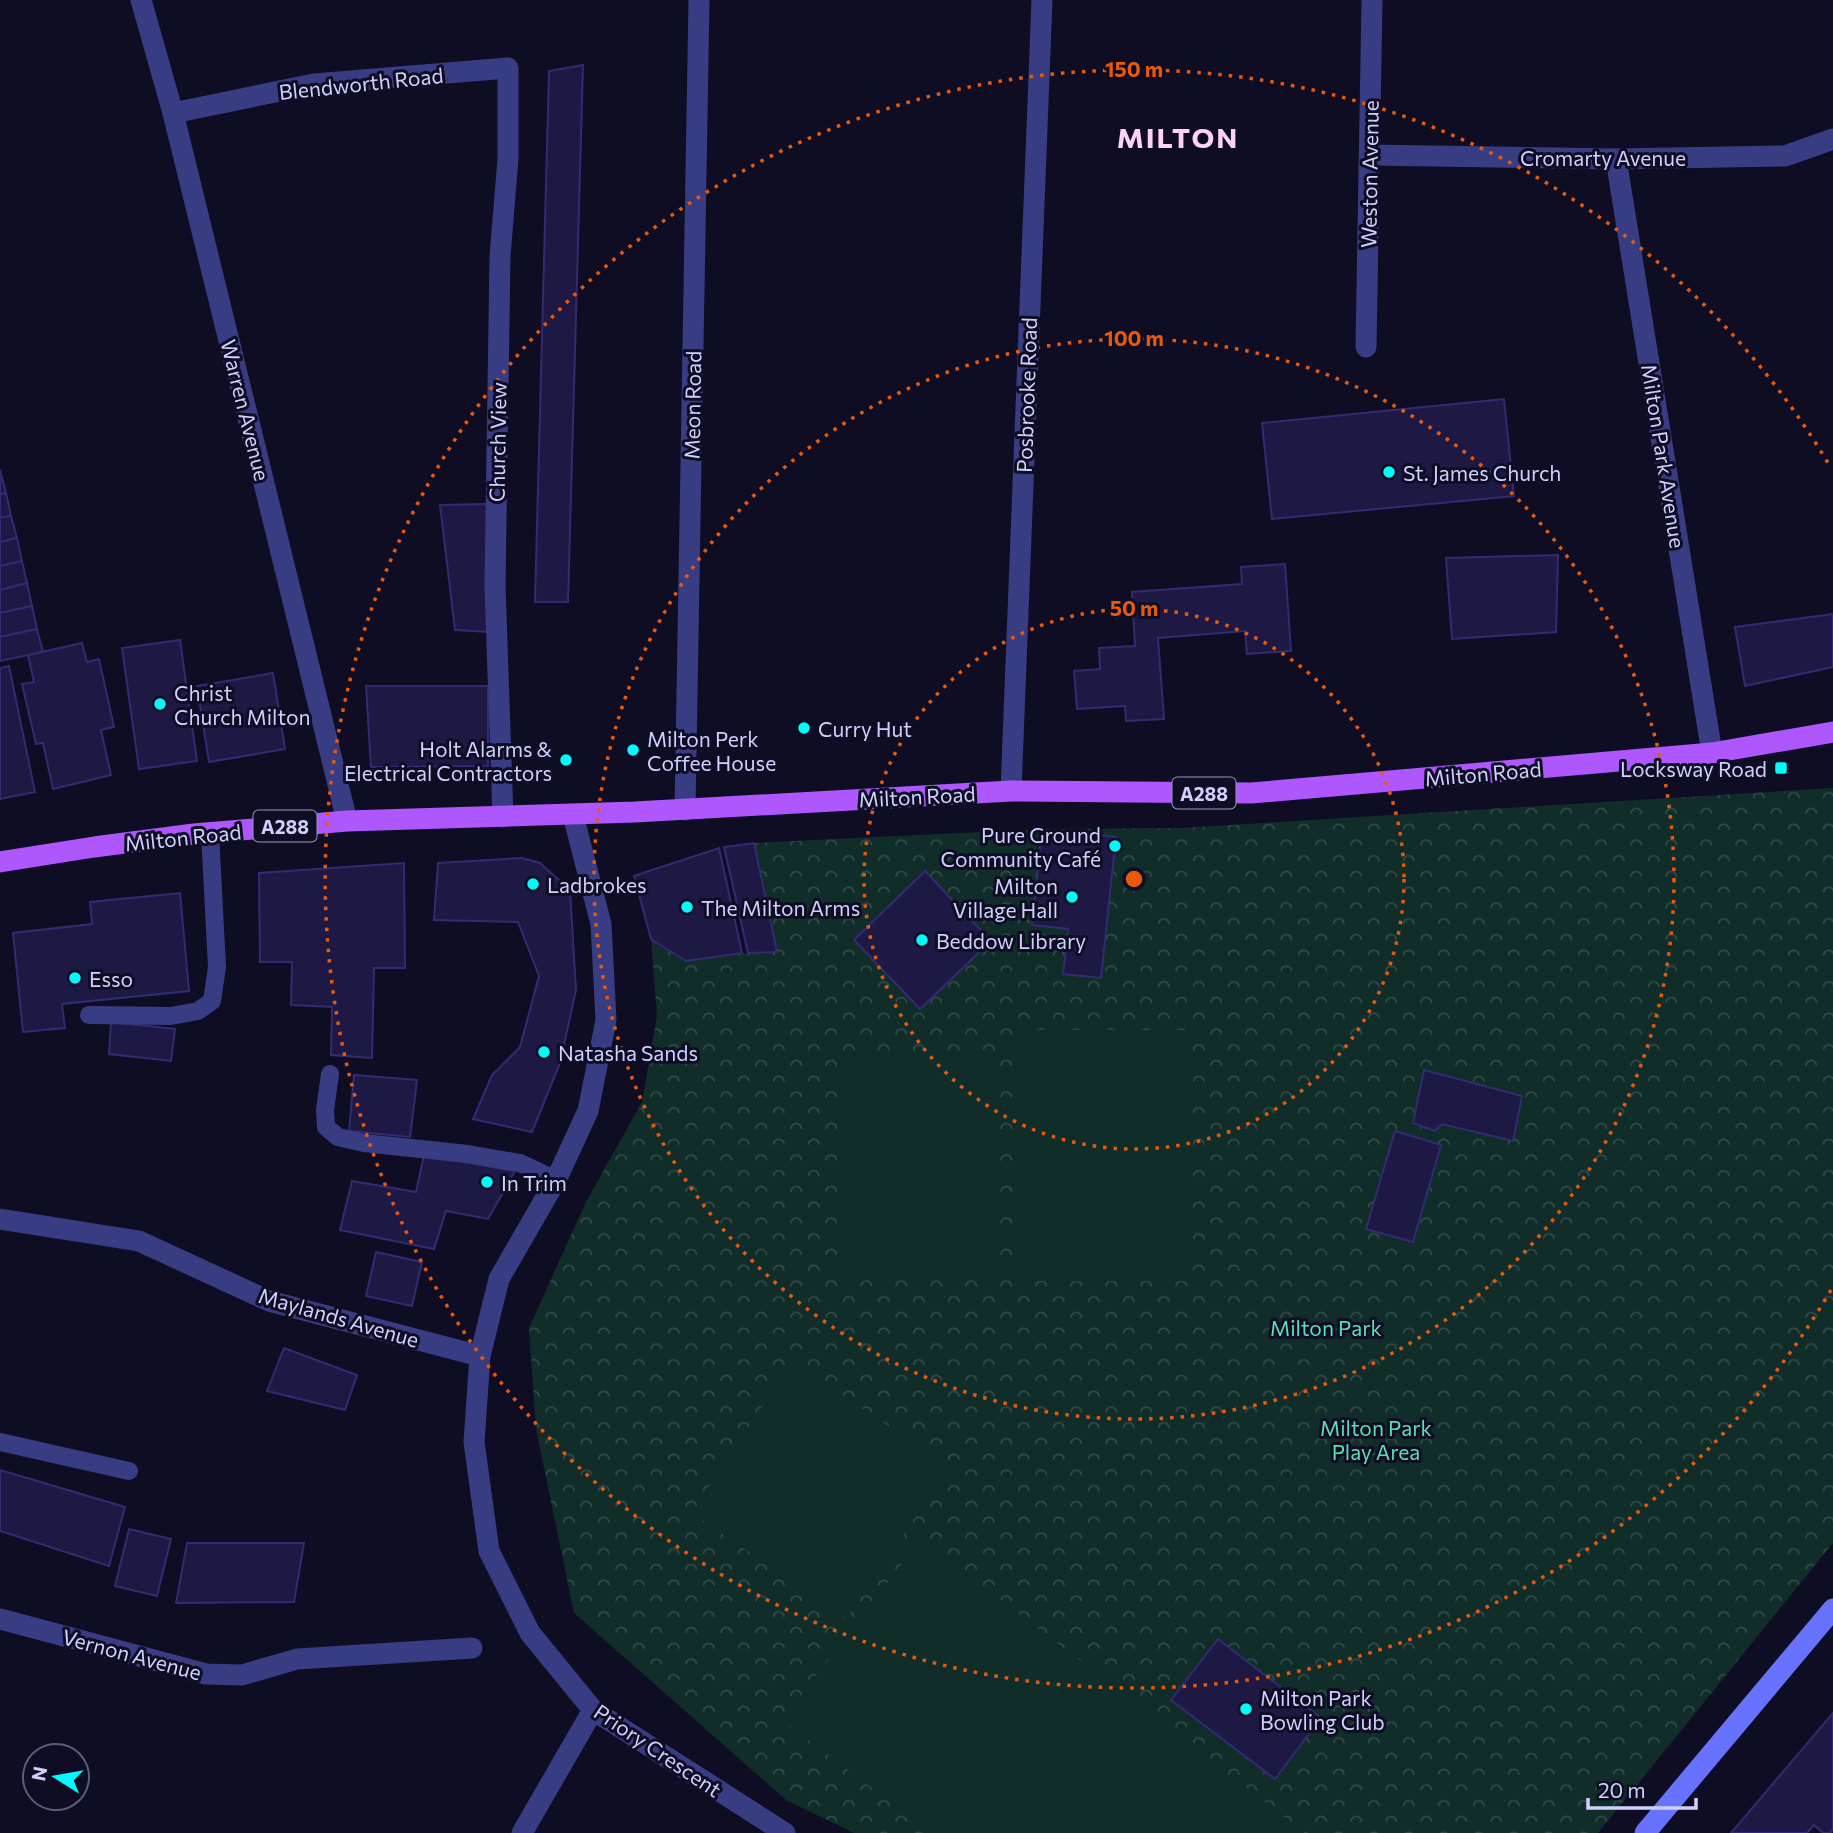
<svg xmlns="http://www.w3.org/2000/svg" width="1833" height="1833" viewBox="0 0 1833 1833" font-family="Commissioner,sans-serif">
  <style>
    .park { fill: url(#park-crowns) }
    .pitch { fill: #102d29 }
    .building { fill: #1e1944; stroke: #322b71; stroke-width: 2 }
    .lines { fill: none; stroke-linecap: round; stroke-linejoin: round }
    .lane { stroke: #383c83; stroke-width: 18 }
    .street { stroke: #383c83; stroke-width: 21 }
    .secondary { stroke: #6772ff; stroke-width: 21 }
    .primary { stroke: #af57ff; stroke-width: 21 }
    .ring { fill: none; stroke: #e8590c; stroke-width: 3.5; stroke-dasharray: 3.5 7 }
    .poi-dot { fill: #00fbfb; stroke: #0f0d23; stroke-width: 2.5 }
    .labels { text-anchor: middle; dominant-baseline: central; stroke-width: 6; stroke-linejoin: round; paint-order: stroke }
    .shield { fill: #0f0d23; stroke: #9696bd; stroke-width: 2 }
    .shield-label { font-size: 19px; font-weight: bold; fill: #d0d0ff }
    .street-label { font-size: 21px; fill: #d0d0ff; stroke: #0f0d23 }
    .poi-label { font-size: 21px; fill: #d0d0ff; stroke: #0f0d23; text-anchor: start }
    .park-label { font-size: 21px; fill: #5ae1b2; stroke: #0f0d23 }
    .district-label { font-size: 28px; font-weight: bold; letter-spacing: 2px; fill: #ffd2f3; stroke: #0f0d23 }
    .centre { fill: #e8590c; stroke: #0f0d23; stroke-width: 3.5 }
    .ring-label { font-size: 21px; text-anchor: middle; font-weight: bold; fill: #e8590c; stroke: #0f0d23; stroke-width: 6; stroke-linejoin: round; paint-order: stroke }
  </style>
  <defs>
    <pattern id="park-crowns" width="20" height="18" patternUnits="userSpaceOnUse" patternTransform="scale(1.75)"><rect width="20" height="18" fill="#102d29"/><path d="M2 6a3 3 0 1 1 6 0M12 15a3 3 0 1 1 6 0" fill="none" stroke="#324a49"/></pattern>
  </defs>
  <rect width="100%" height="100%" fill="#0f0d23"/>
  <polygon class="park" points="1833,788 1833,1543 1598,1833 854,1833 786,1800 574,1613 536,1429 529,1328 586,1202 642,1102 657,1016 651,939 686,961 742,953 777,951 754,843 1042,829 1181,828"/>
  <g class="pitch">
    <polygon points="1014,1030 1191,1030 1191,1281 1013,1281"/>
    <polygon points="995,1052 998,1278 839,1277 837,1055"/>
    <polygon points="792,1362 950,1467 846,1618 692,1513"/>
    <polygon points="921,1539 1305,1833 932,1833 782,1720"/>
  </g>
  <g class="building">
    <polygon points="583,65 568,602 535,602 549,71"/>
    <polygon points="1504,399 1514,496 1272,519 1262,423"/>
    <polygon points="0,470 6,493 0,494"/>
    <polygon points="6,493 11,516 0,518 0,494"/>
    <polygon points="488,504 490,632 455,630 440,505"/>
    <polygon points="11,516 17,538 0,542 0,518"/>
    <polygon points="17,538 22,561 0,566 0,542"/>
    <polygon points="1558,555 1556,632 1452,639 1446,558"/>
    <polygon points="22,561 27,583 0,590 0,566"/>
    <polygon points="1285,564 1291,651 1247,654 1245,631 1158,638 1164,719 1126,721 1125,706 1077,709 1074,671 1100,669 1099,648 1135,646 1132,592 1242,584 1241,567"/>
    <polygon points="27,583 32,606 0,613 0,590"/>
    <polygon points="32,606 37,629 0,637 0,613"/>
    <polygon points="1833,614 1833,667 1745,686 1735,627"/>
    <polygon points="37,629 43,652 0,661 0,637"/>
    <polygon points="180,640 197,761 139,769 122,648"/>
    <polygon points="82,643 87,662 99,659 114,727 101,730 111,775 53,789 43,743 36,744 22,684 34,682 28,655"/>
    <polygon points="9,666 35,792 0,799 0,668"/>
    <polygon points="273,673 285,749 209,762 197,686"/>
    <polygon points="366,686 488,686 488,766 371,767"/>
    <polygon points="1042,829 1116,837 1101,978 1063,974 1068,929 1032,925"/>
    <polygon points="754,843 777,952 748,953 724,847"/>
    <polygon points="719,848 742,953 686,961 651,939 634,876"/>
    <polygon points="522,858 540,863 570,890 576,990 560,1063 532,1132 473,1119 492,1075 520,1047 539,976 518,922 434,920 438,863"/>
    <polygon points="404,863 405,968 374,968 372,1058 331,1055 332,1007 291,1005 292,962 260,962 259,873"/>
    <polygon points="925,871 991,941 920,1009 854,940"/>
    <polygon points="180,893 189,991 62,1004 65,1028 23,1032 13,933 92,924 90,902"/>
    <polygon points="111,1022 175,1029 171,1061 109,1054"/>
    <polygon points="1424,1070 1522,1096 1513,1141 1442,1124 1435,1131 1413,1123"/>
    <polygon points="354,1075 417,1080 410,1137 349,1131"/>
    <polygon points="1395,1131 1441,1145 1413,1242 1366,1229"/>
    <polygon points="424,1155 515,1171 488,1219 446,1211 434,1249 340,1230 352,1181 416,1192"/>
    <polygon points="376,1252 422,1262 412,1306 366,1296"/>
    <polygon points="284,1348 357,1375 345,1410 267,1391"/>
    <polygon points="0,1470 125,1507 109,1566 0,1531"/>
    <polygon points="129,1529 171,1539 157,1596 115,1586"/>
    <polygon points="187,1543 304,1543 294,1602 176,1603"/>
    <polygon points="1218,1639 1321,1718 1275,1779 1171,1700"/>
    <polygon points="1833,1713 1833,1829 1830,1833 1823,1833 1814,1825 1807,1833 1731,1833"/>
  </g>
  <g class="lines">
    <g class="lane">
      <polyline points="89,1015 171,1016 198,1011 212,1001 217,967 210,833"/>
      <polyline points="330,1074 325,1110 326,1127 338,1137 364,1143 468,1154 520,1163 556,1180"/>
      <polyline points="0,1442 129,1471"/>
    </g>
    <g class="street">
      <polyline points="141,0 173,113 347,821"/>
      <polyline points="173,113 314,84 508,68 508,159 500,256 495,586 503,817"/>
      <polyline points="1370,155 1616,159 1785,156 1833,139"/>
      <polyline points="1616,159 1712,753"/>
      <polyline points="1366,347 1372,0"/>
      <polyline points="1011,791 1042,0"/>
      <polyline points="685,810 699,0"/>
      <polyline points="573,815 601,924 606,1020 588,1111 556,1180 499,1279 480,1356 474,1442 489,1551 530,1633 593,1710 785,1833"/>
      <polyline points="0,1219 139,1241 269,1301 480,1356"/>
      <polyline points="0,1619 206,1674 242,1675 297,1659 472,1648"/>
      <polyline points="522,1833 593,1710"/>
    </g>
    <polyline class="secondary" points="1645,1833 1833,1609"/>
    <polyline class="primary" points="0,862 94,847 194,834 347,821 635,812 1011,791 1251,793 1712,753 1833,732"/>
  </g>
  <g class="ring">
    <circle cx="1134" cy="879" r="270"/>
    <circle cx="1134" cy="879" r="540"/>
    <path d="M1831 1290A809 809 0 1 1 1831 468"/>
  </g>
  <g class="poi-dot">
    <circle cx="1389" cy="472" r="7"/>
    <circle cx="160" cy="704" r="7"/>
    <circle cx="804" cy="728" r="7"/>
    <circle cx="633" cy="750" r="7"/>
    <circle cx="566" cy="760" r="7"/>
    <rect x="1774" y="761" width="14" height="14" rx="3.5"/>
    <circle cx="1115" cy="846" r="7"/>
    <circle cx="533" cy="884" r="7"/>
    <circle cx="1072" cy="897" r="7"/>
    <circle cx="687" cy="907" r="7"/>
    <circle cx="922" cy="940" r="7"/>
    <circle cx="75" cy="978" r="7"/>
    <circle cx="544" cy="1052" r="7"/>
    <circle cx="487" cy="1182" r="7"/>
    <circle cx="1246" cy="1709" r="7"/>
  </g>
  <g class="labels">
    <g class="shield">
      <rect x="1172.5" y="777.5" width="63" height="31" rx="5"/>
      <rect x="253.5" y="810.5" width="63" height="31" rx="5"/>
    </g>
    <g class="shield-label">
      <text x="1204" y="793">A288</text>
      <text x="285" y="826">A288</text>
    </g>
    <g class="street-label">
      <text transform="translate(361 83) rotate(-6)">Blendworth Road</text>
      <text x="1603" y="157">Cromarty Avenue</text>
      <text transform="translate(1369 174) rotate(-89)">Weston Avenue</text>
      <text transform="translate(1026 395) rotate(-88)">Posbrooke Road</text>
      <text transform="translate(692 405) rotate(-89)">Meon Road</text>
      <text transform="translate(246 410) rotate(76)">Warren Avenue</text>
      <text transform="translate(497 442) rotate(-89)">Church View</text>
      <text transform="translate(1664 456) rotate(81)">Milton Park Avenue</text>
      <text transform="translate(1483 773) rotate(-5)">Milton Road</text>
      <text transform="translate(917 796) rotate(-3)">Milton Road</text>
      <text transform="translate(183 837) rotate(-6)">Milton Road</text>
      <text transform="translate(339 1317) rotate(16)">Maylands Avenue</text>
      <text transform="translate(132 1654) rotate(15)">Vernon Avenue</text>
      <text transform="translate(658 1750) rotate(34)">Priory Crescent</text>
    </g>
    <g class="poi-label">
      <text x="1403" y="472">St. James Church</text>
      <text x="174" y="692">Christ<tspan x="174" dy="24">Church Milton</tspan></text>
      <text x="818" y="728">Curry Hut</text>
      <text x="647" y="738">Milton Perk<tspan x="647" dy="24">Coffee House</tspan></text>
      <text x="552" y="748" text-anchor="end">Holt Alarms &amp;<tspan x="552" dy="24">Electrical Contractors</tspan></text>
      <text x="1767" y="768" text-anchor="end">Locksway Road</text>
      <text x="1101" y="834" text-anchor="end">Pure Ground<tspan x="1101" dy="24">Community Café</tspan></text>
      <text x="547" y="884">Ladbrokes</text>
      <text x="1058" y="885" text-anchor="end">Milton<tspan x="1058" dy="24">Village Hall</tspan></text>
      <text x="701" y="907">The Milton Arms</text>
      <text x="936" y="940">Beddow Library</text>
      <text x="89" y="978">Esso</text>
      <text x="558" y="1052">Natasha Sands</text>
      <text x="501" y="1182">In Trim</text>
      <text x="1260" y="1697">Milton Park<tspan x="1260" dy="24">Bowling Club</tspan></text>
    </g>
    <g class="park-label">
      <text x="1326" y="1327">Milton Park</text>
      <text x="1376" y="1427">Milton Park<tspan x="1376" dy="24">Play Area</tspan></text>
    </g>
    <g class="district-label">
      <text x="1178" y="137">MILTON</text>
    </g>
  </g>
  <circle cx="1134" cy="879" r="10" class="centre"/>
  <g class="ring-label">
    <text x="1134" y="77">150 m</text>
    <text x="1134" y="346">100 m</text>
    <text x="1134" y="616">50 m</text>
  </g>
  <g transform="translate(56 1777) rotate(281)"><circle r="33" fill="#0f0d23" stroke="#5c5b7b" stroke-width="2"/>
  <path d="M0-5L12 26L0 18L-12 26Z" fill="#00fbfb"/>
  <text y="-10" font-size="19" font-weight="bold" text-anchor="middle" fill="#d0d0ff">N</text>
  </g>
  <path d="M1588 1798v10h108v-10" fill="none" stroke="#d0d0ff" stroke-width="3.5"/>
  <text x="1598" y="1798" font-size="21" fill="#d0d0ff" stroke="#0f0d23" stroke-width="5" paint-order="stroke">20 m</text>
</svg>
